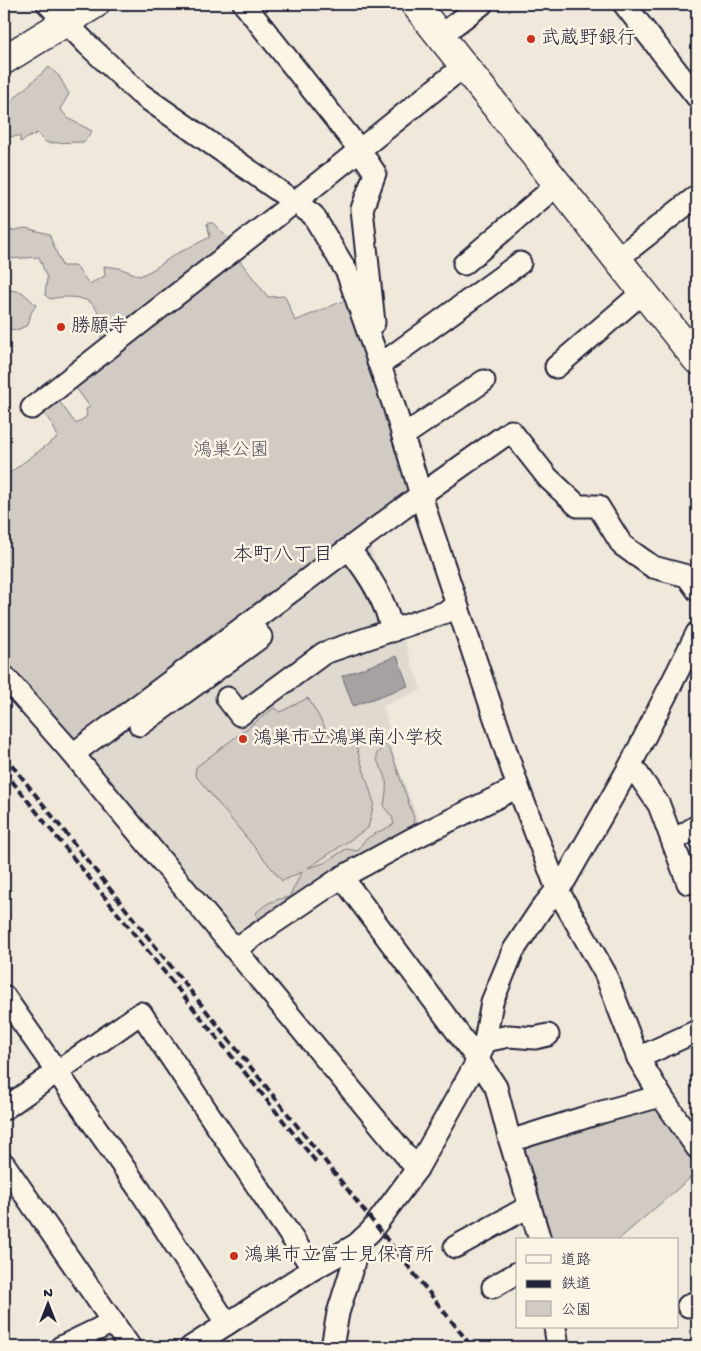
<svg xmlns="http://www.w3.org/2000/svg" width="701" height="1351" viewBox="0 0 701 1351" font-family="'Gochi Hand','Klee One',sans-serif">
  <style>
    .built { fill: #e0d9cf }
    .green { fill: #d1cbc3; stroke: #7a767f }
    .water { fill: #a6a2a2; stroke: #716f79 }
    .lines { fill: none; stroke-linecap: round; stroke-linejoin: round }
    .minor-casing { stroke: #22223b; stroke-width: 25 }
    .major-casing { stroke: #22223b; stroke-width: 31 }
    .minor { stroke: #fcf5e5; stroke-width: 21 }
    .major { stroke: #fcf5e5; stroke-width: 28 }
    .rail { stroke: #22223b; stroke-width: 4; stroke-dasharray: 8 4; stroke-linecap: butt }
    .poi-dot { fill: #c8321e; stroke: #fcf5e5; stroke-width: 2 }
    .labels { text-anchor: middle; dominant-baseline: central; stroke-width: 5; stroke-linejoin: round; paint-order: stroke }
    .poi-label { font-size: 19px; fill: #22223b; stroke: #fcf5e5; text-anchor: start }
    .park-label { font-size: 19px; fill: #575564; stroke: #fcf5e5 }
    .neighbourhood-label { font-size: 20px; fill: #22223b; stroke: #fcf5e5 }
  </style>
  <rect width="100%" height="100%" fill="#efe8db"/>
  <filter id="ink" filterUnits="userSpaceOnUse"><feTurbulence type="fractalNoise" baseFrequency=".02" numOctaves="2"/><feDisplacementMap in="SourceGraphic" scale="10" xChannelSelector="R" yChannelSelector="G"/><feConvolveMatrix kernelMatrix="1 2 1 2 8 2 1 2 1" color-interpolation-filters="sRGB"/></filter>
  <g filter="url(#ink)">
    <polygon class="built" points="368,542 397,620 421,690 383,706 389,729 385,731 418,819 416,831 240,939 83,758"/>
    <g class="green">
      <polygon points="49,67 59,76 69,94 60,109 69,119 92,131 84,142 47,143 37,133 20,142 20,136 4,137 4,107"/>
      <path d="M207,223H213L233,244L103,345L98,324V311C95,308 93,304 90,302C80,296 60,296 50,299L45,295L47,278L39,257L7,259L9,231L26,228L49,234L62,266H76L89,284L105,276L104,266L119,268L140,276L154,269L174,255L210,237Z"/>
      <polygon points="236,256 268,297 285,296 295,321 348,299 414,488 74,751 4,674 4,477 58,437 52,424 45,415 47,404 56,397 76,424 87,416 86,409 90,407 71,381"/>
      <polygon points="4,289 22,292 36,305 31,313 28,325 17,330 4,328"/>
      <path d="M308,698L330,736L351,730L374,803L368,828L308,868L324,863L346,849L358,851C363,835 382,832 394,824L392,817L384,807C385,796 388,786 385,775C381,765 376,765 377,753L385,745L390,749L414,818L412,830L258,921L256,913C265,903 276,899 289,897L302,872L282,881L195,775L196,767L274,708L280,712Z"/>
      <polygon points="653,1107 660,1113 697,1161 697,1172 618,1240 547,1240 521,1152 524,1145"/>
    </g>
    <polygon class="water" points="397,656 408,686 353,706 342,676"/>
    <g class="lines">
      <defs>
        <g id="minor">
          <polyline points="48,4 87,44 139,93 313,215 347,272 393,403 428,518 518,787 557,889 605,973 638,1058 661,1096 697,1148"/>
          <polyline points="244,4 359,149 375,173 362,209 374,323"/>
          <polyline points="624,4 697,97"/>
          <polyline points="440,36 482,4"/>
          <polyline points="617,259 697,196"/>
          <polyline points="464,264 557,185"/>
          <polyline points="378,362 391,357 520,263"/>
          <polyline points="556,367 643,292"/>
          <polyline points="32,408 296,201 464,66"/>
          <polyline points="403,436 484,381"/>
          <path d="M349,549C368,573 386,600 392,631"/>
          <polyline points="4,676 73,754 417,1169"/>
          <polyline points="227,698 240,715 324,653 458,608"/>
          <polyline points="140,725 261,637 250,624"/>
          <polyline points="73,754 422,494 511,431 548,478 578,506 598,506 622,545 653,567 687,576 697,590"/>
          <polyline points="631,764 659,805 688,883 697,878"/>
          <polyline points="673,841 697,826"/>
          <polyline points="342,877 478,1060 496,1087 510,1141 540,1240"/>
          <polyline points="235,949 342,877 412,839 518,787"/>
          <polyline points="4,996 141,1192 227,1324"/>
          <polyline points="485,1041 509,1036 535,1038 548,1035"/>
          <polyline points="638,1058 697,1031"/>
          <polyline points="4,1109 141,1013 313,1269"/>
          <polyline points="510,1141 602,1112 661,1096"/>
          <polyline points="4,1164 130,1347"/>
          <polyline points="455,1247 530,1206"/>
          <polyline points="493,1287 517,1273"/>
          <polyline points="688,1306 697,1301"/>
          <polyline points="555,1327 558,1347"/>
          <polyline points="61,1347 113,1322"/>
          <polyline points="191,1347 313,1269 356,1245 371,1231 417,1169 478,1060 485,1041 492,1002 513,951 541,909 565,880 631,764 697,633"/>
          <polyline points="332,1347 338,1313 357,1252 356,1245"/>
        </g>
        <g id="major">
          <polyline points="415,4 697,360"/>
          <polyline points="4,60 95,4"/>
        </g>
      </defs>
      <use href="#minor" class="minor-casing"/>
      <use href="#major" class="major-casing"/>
      <use href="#minor" class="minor"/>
      <use href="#major" class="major"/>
      <g class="rail">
        <polyline points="4,755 472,1347"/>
        <polyline points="4,771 317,1163"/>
      </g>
    </g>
  </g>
  <g class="poi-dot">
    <circle cx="531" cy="39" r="5"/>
    <circle cx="61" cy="327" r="5"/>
    <circle cx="243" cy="739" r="5"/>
    <circle cx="234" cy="1256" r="5"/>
  </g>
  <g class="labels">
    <g class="poi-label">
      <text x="541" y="39">武蔵野銀行</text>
      <text x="71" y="327">勝願寺</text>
      <text x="253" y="739">鴻巣市立鴻巣南小学校</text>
      <text x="244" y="1256">鴻巣市立富士見保育所</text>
    </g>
    <g class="park-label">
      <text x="231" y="451">鴻巣公園</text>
    </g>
    <g class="neighbourhood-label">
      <text x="283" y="556">本町八丁目</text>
    </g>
  </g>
  <rect width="701" height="1351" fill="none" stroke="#fcf5e5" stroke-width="20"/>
  <rect x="10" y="10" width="681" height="1331" fill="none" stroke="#22223b" stroke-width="2" filter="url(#ink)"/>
  <rect x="516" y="1238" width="162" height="90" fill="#fcf5e5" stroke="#a5a1a1"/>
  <rect x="526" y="1255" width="25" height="8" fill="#fcf5e5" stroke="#a5a1a1"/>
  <text x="561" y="1264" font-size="15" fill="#22223b">道路</text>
  <rect x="526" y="1280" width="25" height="8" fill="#22223b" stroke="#a5a1a1"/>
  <text x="561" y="1288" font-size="15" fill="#22223b">鉄道</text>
  <rect x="526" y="1301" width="25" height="15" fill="#d1cbc3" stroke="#a5a1a1"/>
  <text x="561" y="1314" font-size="15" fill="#22223b">公園</text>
  <g transform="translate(48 1304)" stroke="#fcf5e5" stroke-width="4" paint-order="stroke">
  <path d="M0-4L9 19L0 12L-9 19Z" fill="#22223b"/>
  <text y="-8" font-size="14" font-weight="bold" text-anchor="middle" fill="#22223b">N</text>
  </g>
</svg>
